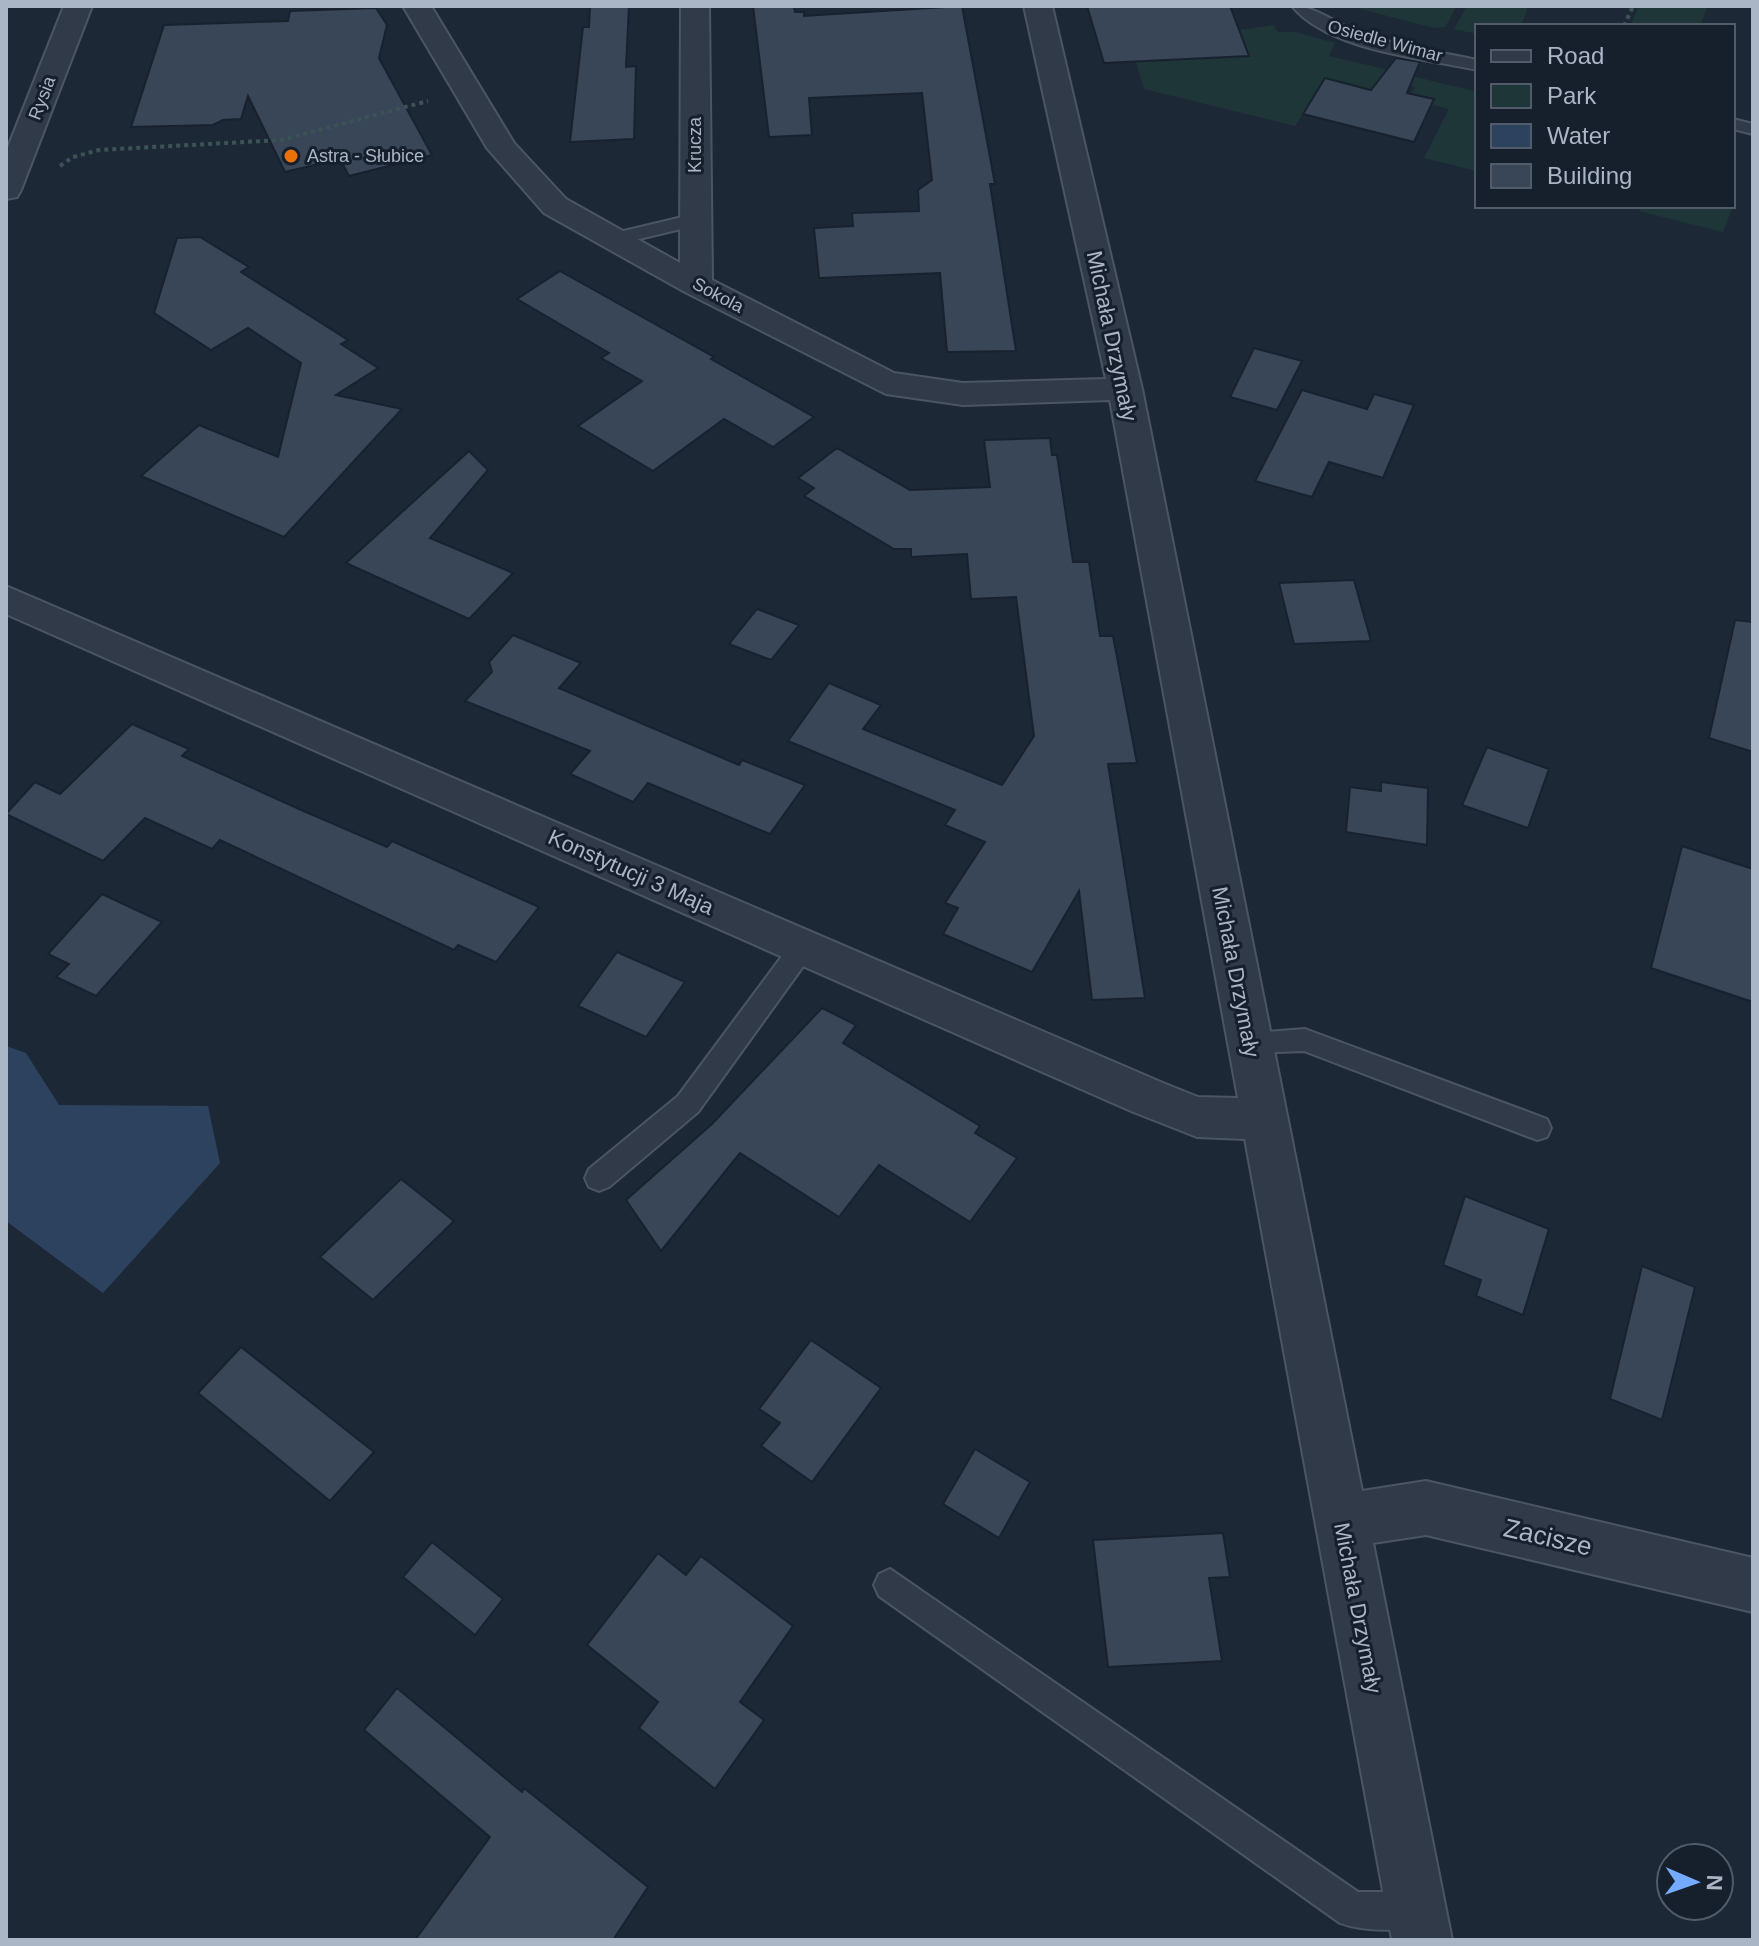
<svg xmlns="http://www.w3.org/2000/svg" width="1759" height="1946" viewBox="0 0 1759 1946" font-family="Arial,sans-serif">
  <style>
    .green { fill: #1f3638 }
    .water { fill: #2c425e }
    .building { fill: #384658; stroke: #18212e; stroke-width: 2 }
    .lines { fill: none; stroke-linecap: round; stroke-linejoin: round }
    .service-casing { stroke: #4b5563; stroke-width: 4 }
    .minor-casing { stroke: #4b5563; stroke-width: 4 }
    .path { stroke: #3c5356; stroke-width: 4; stroke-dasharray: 4 4; stroke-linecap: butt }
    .service { fill: #313a48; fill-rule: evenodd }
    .minor { fill: #313a48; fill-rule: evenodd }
    .food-dot { fill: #e8710a; stroke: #161f2c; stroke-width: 3 }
    .labels { text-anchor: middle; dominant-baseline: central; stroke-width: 6; stroke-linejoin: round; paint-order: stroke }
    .far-street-label { font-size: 18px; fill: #aab5c5; stroke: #161f2c }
    .far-poi-label { font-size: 18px; fill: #aab5c5; stroke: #161f2c; text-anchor: start }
    .street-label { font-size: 22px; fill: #aab5c5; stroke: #161f2c }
    .near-street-label { font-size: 26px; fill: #aab5c5; stroke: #161f2c }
  </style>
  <rect width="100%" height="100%" fill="#1d2837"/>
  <g class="green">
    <polygon points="1119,6 1173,39 1180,60 1249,56 1240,30 1274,25 1278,32 1296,32 1335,43 1329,56 1389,70 1376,91 1325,79 1295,126 1144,89"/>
    <polygon points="1349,6 1457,6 1445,27 1434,28"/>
    <polygon points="1467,6 1524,6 1528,7 1521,26 1477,26 1477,34 1454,29"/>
    <polygon points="1639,6 1708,6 1700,26 1630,26"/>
    <polygon points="1408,75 1477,92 1477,171 1424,158 1449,109 1400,97 1402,91 1411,93 1415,87 1401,83"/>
    <polygon points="1642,206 1733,206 1723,232 1639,211"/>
  </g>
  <polygon class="water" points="6,1046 26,1053 59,1105 208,1106 220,1163 103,1293 6,1221"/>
  <g class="building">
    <polygon points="590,6 629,6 626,67 636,66 634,139 570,142 583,27 589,27"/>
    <polygon points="753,6 794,6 795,12 804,12 804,16 962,6 995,184 990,184 1016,351 947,352 940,273 819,278 814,228 853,226 852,213 919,211 918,190 932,180 922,93 809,98 812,135 769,137"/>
    <polygon points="1087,6 1230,6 1249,56 1104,63"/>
    <polygon points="376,8 387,25 379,58 432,155 349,176 340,159 285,172 248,96 241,119 223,120 213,125 131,127 164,25 288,21 290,11"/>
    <polygon points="1396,58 1420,62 1407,93 1434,99 1414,142 1303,114 1325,78 1371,90"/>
    <polygon points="200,237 249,267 241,272 348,340 341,344 378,368 336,395 402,409 284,537 141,476 199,425 278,457 301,363 248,328 211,350 154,313 177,238"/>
    <polygon points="560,271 714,357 711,359 814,417 773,447 724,419 653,471 578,426 642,381 601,358 609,353 517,299"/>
    <polygon points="1254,348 1302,361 1277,410 1230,397"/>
    <polygon points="1302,390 1367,409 1374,394 1414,405 1383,478 1329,462 1312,497 1255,481"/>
    <polygon points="1050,438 1052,455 1057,455 1073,562 1089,562 1100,636 1113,636 1137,763 1108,764 1145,998 1092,1000 1079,891 1032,972 943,934 958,908 945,903 985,842 945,825 955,810 788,741 829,683 881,705 863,729 1002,785 1034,736 1016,597 971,599 967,554 911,557 911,549 894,549 804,496 814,488 798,478 837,448 910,490 990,487 984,440"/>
    <polygon points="469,451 488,470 430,538 513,573 469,619 346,563"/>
    <polygon points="1354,580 1371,641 1294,644 1279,583"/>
    <polygon points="757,609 799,625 771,660 729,644"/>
    <polygon points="1735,620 1753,622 1753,752 1709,738"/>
    <polygon points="513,635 581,663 559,688 739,765 742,760 805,785 770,834 648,783 633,802 570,774 590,751 465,701 492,672 489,662"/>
    <polygon points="132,724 189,749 182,756 299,809 387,847 392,841 539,907 496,962 458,945 454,950 220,840 212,849 145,818 103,861 6,814 35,782 60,794"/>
    <polygon points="1487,747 1549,769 1528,828 1462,805"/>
    <polygon points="1381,782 1428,788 1427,845 1346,832 1350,787 1381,791"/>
    <polygon points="1682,846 1753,869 1753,1002 1651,968"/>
    <polygon points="102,894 162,922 96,996 56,977 69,964 48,954"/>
    <polygon points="617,952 685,982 646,1037 578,1006"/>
    <polygon points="822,1008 856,1025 843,1043 980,1126 975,1133 1017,1158 970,1222 879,1165 839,1217 740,1153 661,1251 626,1200 712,1124"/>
    <polygon points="401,1179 454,1221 373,1300 320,1257"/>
    <polygon points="1465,1196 1549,1229 1523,1315 1476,1296 1481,1280 1443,1265"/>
    <polygon points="1642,1266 1695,1287 1662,1420 1610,1399"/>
    <polygon points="811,1340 881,1388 812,1482 761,1446 780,1423 759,1409"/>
    <polygon points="241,1347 374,1452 330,1501 198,1393"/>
    <polygon points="975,1449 1030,1482 999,1538 943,1504"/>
    <polygon points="1223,1533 1230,1577 1209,1578 1222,1661 1108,1667 1093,1540"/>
    <polygon points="432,1542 503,1599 475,1635 403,1577"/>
    <polygon points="658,1553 686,1575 701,1556 793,1626 740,1702 764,1720 715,1789 639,1728 658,1702 587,1645"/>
    <polygon points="397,1688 522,1792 524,1788 648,1887 613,1940 415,1940 490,1837 364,1730"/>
  </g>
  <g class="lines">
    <defs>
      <g id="service">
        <path d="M1292,6C1318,6 1340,27 1366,35C1402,47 1440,52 1477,60V70C1423,58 1329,51 1292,6Z"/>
        <polygon points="1733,119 1753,124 1753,134 1733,129"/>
        <polygon points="695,214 702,216 702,224 614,245 605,239 607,235"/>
        <polygon points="803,936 812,940 816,947 812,954 698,1112 609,1187 599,1191 589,1187 585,1178 589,1169 678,1096 794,940"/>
        <polygon points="1305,1029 1547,1119 1551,1128 1547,1137 1537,1140 1304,1051 1249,1053 1240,1050 1236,1042 1240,1034"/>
        <path d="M890,1569L1358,1892H1416L1429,1897L1434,1910L1429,1923C1405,1932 1364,1932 1340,1923L879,1596L874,1585L879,1574Z"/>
      </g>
      <g id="minor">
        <polygon points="64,6 92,6 21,190 17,197 6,199 6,152"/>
        <polygon points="403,6 431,6 514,143 566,199 680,263 681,6 709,6 712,280 894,373 963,383 1106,379 1024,6 1052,6 1142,389 1362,1491 1426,1481 1753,1558 1753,1612 1426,1535 1373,1543 1452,1940 1392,1940 1245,1139 1197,1137 1131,1111 6,614 6,586 1163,1083 1198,1097 1238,1098 1110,400 963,405 886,394 685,292 544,213 487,148"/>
      </g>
    </defs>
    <use href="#service" class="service-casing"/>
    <use href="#minor" class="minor-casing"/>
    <g class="path">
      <polyline points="1624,26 1633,6"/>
      <polyline points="60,166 73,157 99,150 281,140 428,101"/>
    </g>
    <use href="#service" class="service"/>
    <use href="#minor" class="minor"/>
  </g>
  <circle class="food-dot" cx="291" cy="156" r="8"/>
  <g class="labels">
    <g class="far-street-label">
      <text transform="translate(1385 41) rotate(15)">Osiedle Wimar</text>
      <text transform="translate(42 98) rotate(-69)">Rysia</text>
      <text transform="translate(695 145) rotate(-90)">Krucza</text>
      <text transform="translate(718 295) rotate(28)">Sokola</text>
    </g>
    <g class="far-poi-label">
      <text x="307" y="156">Astra - Słubice</text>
    </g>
    <g class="street-label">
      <text transform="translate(1112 336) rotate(78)">Michała Drzymały</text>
      <text transform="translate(631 872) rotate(24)">Konstytucji 3 Maja</text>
      <text transform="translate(1236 972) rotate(79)">Michała Drzymały</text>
      <text transform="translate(1358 1608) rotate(79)">Michała Drzymały</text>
    </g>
    <g class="near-street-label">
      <text transform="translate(1548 1537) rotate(13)">Zacisze</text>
    </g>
  </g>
  <rect width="1759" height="1946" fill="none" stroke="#aab5c5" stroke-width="16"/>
  <rect x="1475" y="24" width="260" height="184" fill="#161f2c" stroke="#515b69" stroke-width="2"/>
  <rect x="1491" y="50" width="40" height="12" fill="#313a48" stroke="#515b69" stroke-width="2"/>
  <text x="1547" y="64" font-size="24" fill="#aab5c5">Road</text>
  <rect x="1491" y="84" width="40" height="24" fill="#1f3638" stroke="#515b69" stroke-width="2"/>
  <text x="1547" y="104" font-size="24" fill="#aab5c5">Park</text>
  <rect x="1491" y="124" width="40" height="24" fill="#2c425e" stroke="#515b69" stroke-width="2"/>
  <text x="1547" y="144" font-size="24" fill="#aab5c5">Water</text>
  <rect x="1491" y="164" width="40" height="24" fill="#384658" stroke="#515b69" stroke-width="2"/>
  <text x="1547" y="184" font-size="24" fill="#aab5c5">Building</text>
  <g transform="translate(1695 1882) rotate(92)"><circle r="38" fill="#161f2c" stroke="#515b69" stroke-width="2"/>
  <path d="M0-6L14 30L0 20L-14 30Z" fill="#75abff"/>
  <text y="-12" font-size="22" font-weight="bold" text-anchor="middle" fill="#aab5c5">N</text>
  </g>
</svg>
